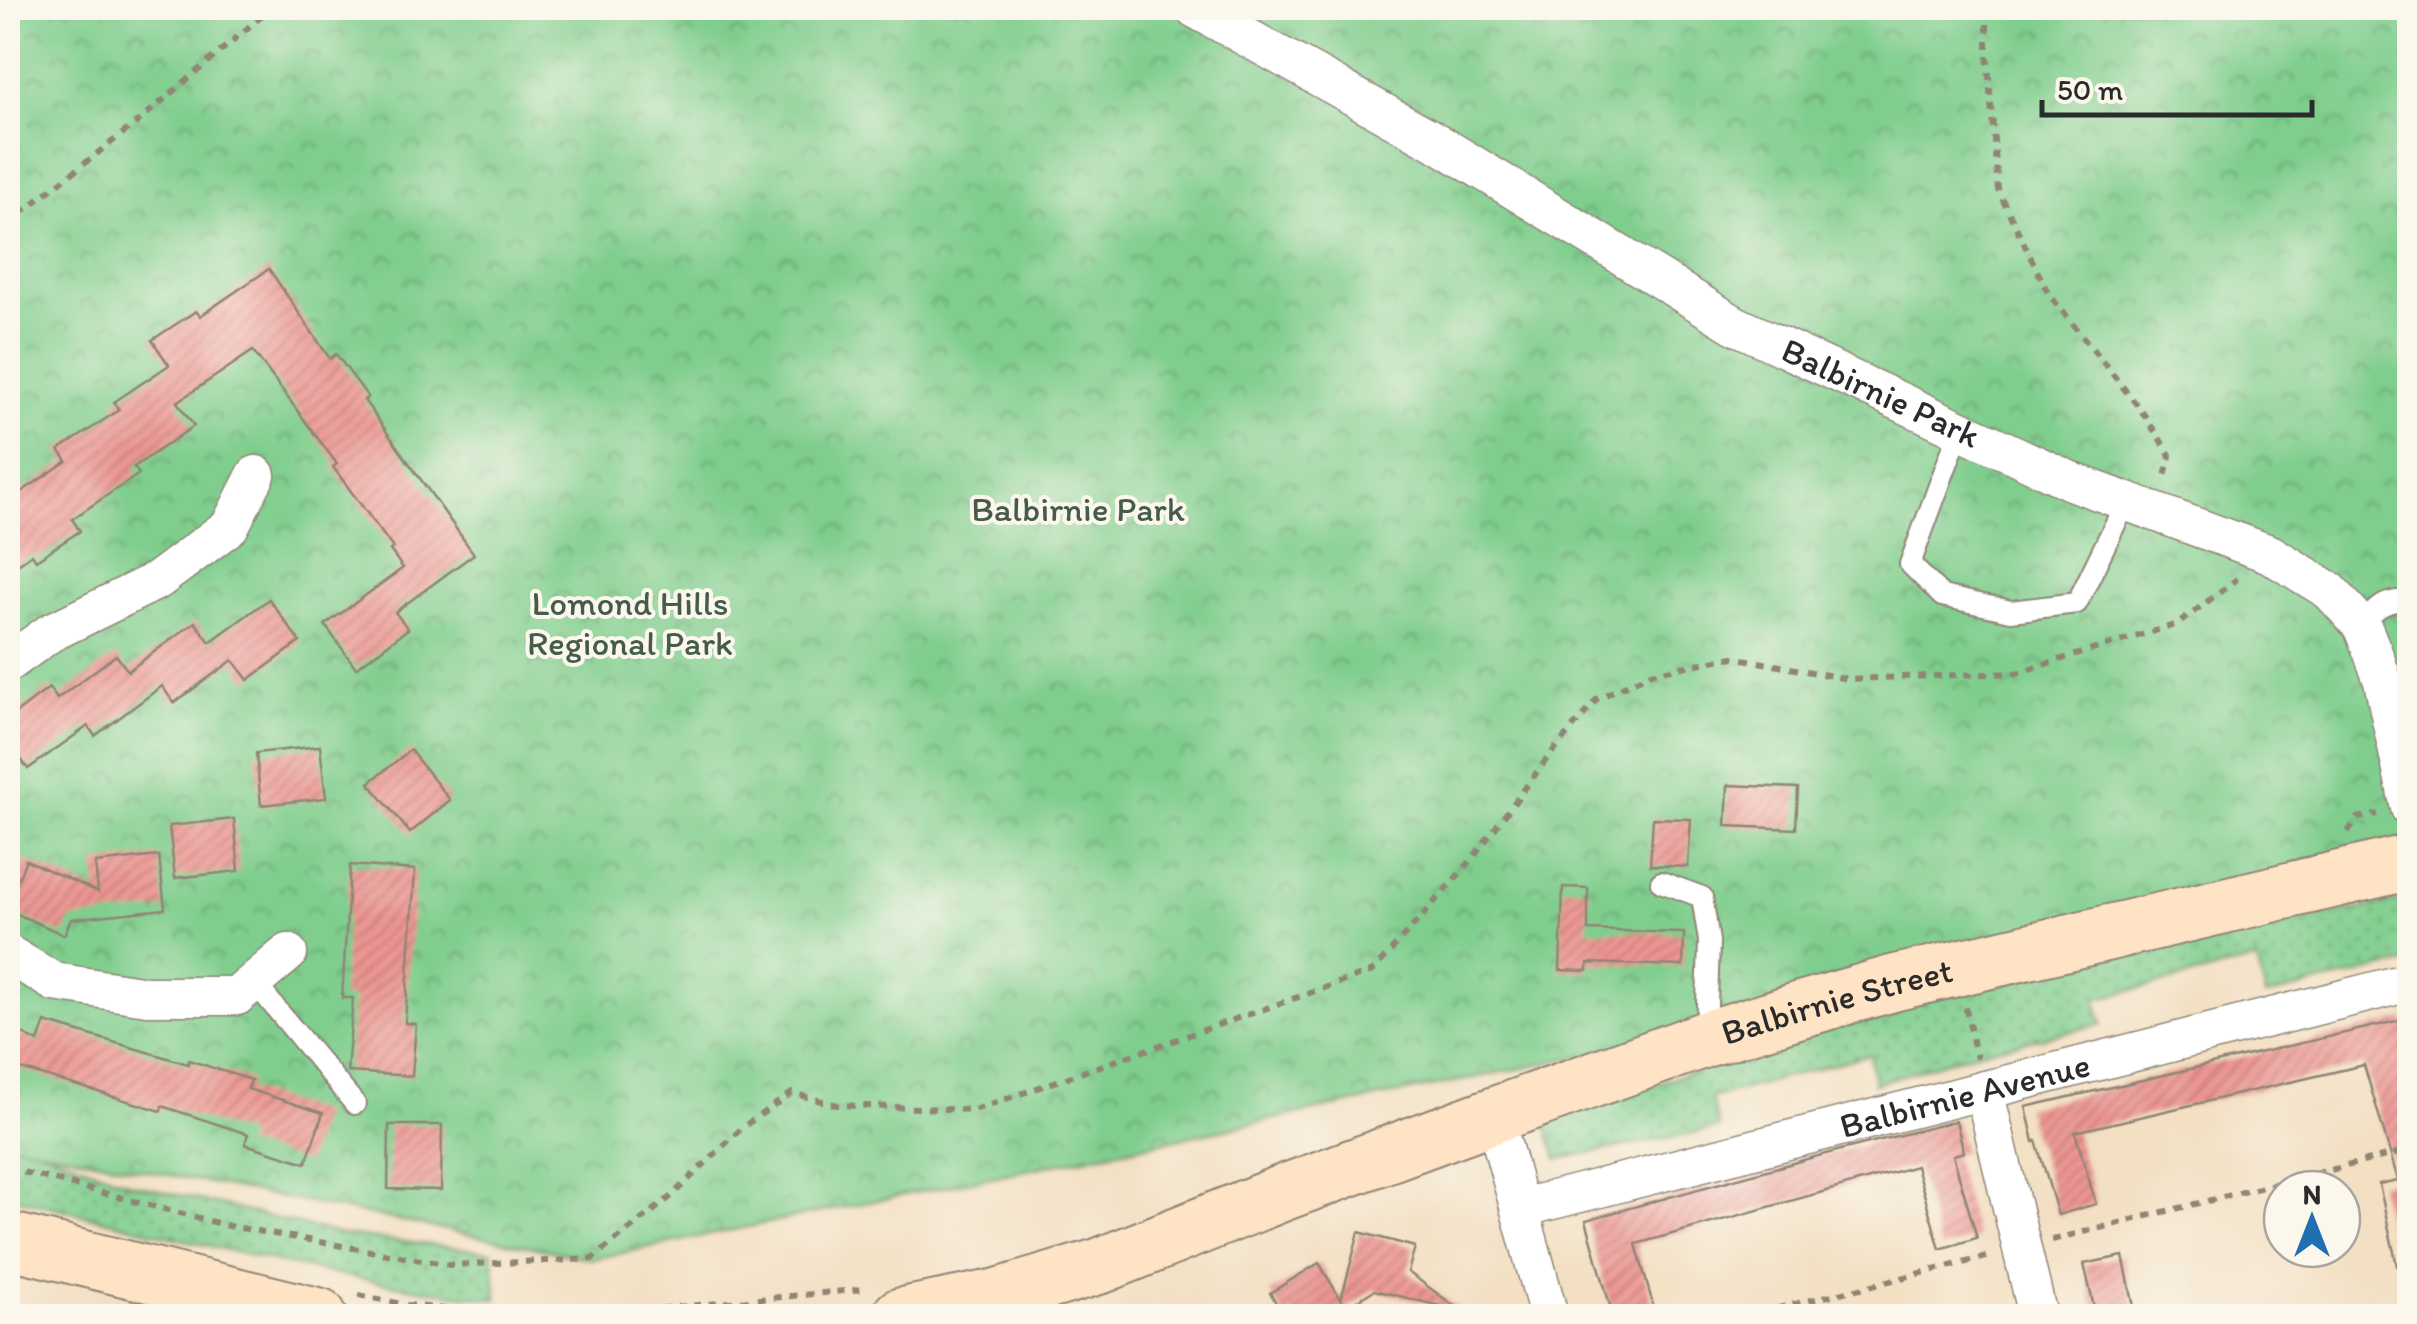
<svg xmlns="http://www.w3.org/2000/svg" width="2417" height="1324" viewBox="0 0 2417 1324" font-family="Itim,sans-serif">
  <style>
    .grass { fill: url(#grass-dots); stroke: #567c5c; stroke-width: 2.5 }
    .park { fill: url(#park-crowns); stroke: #567c5c; stroke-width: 2.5 }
    .building { fill: url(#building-hatch) }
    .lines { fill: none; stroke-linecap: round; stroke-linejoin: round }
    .lane-casing { stroke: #8f8576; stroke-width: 24 }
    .street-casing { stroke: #8f8576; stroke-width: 41 }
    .secondary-casing { stroke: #8f8576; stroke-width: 59 }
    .path { stroke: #8f8576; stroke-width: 6; stroke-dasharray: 8 8; stroke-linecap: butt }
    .lane { stroke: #fff; stroke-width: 20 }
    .street { stroke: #fff; stroke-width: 38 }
    .secondary { stroke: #fee4c5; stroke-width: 55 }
    .labels { text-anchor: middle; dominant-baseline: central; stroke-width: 8; stroke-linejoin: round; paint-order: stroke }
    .street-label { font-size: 35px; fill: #2b2b2b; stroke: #fbf7ec }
    .park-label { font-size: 35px; fill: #445c49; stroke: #fbf7ec }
  </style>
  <defs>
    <pattern id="grass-dots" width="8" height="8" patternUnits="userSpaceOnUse" patternTransform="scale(2.5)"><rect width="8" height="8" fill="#80ce8e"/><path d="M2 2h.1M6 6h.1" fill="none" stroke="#69a774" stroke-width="1.8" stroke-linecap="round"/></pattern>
    <pattern id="park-crowns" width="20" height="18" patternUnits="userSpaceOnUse" patternTransform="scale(2.5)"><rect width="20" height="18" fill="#80ce8e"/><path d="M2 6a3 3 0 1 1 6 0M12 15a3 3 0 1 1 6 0" fill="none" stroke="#69a774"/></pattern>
    <pattern id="building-hatch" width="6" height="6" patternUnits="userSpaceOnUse" patternTransform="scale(2.5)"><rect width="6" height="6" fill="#ed9693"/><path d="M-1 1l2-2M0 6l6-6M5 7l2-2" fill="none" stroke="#c07b78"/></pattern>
  </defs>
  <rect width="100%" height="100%" fill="#fbf7ec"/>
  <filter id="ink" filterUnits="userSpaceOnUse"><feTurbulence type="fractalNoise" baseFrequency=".01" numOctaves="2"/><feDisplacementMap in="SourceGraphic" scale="20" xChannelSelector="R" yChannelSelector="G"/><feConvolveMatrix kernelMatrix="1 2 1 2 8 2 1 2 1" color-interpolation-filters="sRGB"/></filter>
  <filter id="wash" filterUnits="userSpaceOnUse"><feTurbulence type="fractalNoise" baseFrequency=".0048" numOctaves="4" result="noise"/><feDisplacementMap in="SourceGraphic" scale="40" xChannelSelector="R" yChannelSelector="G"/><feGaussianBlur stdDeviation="2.25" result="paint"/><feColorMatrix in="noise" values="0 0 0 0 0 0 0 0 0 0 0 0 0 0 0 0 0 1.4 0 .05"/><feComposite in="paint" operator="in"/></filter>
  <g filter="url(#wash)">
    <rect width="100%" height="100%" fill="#f3dfc2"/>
    <g class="grass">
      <polygon points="2409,899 2409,962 2266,996 2257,960 2096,999 2102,1024 1969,1054 1874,1084 1870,1054 1711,1098 1719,1128 1558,1159 1543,1119 1971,984"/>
      <path d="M8,1138L130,1183L342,1235L492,1252L497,1299C331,1282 169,1235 8,1196Z"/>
    </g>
    <polygon class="park" points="8,8 2409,8 2409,886 592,1259 8,1143"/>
    <g id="blocks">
      <g class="building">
        <polygon points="269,269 330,359 336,354 368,397 364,400 474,554 395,612 408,629 356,668 325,625 403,568 390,550 393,548 333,467 337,464 253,351 177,402 194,426 134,467 139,474 72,519 80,531 36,560 32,554 8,571 8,501 67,461 59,450 119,410 114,402 169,365 152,340 196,311 200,316"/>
        <polygon points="269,599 300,642 248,680 233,660 174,703 162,686 95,736 88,726 28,769 8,741 8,719 49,688 57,699 116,655 128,671 195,622 210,642"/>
        <polygon points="320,746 326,798 261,805 256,753"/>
        <polygon points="410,750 450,800 410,833 369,783"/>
        <polygon points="1728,785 1798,788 1796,829 1726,826"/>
        <polygon points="1653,818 1691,819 1688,867 1650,865"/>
        <polygon points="234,819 239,871 175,878 169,826"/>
        <polygon points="159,856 165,909 71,919 64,935 8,910 8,903 26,860 98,892 95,863"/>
        <polygon points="350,865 415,870 405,1023 416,1024 412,1076 347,1072 353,998 342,998"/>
        <polygon points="1563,887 1588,888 1588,930 1684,933 1683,966 1588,963 1588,971 1560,970"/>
        <polygon points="2405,1019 2410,1037 2410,1265 2397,1266 2379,1184 2398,1180 2364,1065 2075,1132 2096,1204 2058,1215 2036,1141 2034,1142 2026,1107"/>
        <polygon points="45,1022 188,1064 189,1060 251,1080 248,1089 323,1113 306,1163 245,1144 248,1134 162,1106 161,1111 8,1065 8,1026 38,1042"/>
        <polygon points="1956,1121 1964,1152 1953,1155 1977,1238 1940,1249 1916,1166 1636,1244 1656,1316 1613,1316 1586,1220 1829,1153"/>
        <polygon points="389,1125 442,1125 441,1190 388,1189"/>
        <polygon points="1359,1232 1415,1247 1408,1272 1461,1311 1374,1290 1346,1308 1351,1316 1284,1316 1270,1293 1319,1263 1341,1300"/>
        <polygon points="2123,1256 2136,1316 2096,1316 2084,1264"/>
      </g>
    </g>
  </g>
  <g filter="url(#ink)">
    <use href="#blocks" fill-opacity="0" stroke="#8f8576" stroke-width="2.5"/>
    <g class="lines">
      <defs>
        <g id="lane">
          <polyline points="1960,429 1910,564 1942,596 2011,611 2077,603 2126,502"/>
          <path d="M2362,626C2378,607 2383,600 2410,600"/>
          <polyline points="1661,882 1702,897 1709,941 1706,1037"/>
          <polyline points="254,982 355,1104"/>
        </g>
        <g id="street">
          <path id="s1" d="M1194,8L1431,139L1735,325L2073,482L2270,554L2330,591L2362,626L2373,653L2383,681L2410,808"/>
          <polyline points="8,663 50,633 158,580 230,526 256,475"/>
          <polyline points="8,954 54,982 147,996 237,996 288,953"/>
          <polyline points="1984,1090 2038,1316"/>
          <polyline points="1494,1115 1549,1316"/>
          <path id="s2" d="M1521,1208L2410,982"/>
        </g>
        <g id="secondary">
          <polyline points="8,1240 319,1316"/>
          <path id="s3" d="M900,1316L996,1297L1100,1266L1280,1194L1494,1115L1706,1039L1799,1010L1894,983L2410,862"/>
        </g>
      </defs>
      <use href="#lane" class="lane-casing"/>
      <use href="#street" class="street-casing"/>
      <use href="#secondary" class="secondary-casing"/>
      <g class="path">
        <polyline points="1987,8 1987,53 1998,190 2048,293 2141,410 2170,455 2165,477"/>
        <polyline points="8,223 140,120 271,8"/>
        <polyline points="2348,832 2358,818 2378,814"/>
        <polyline points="1969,1009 1966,1010 1977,1059"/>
        <polyline points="8,1168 229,1226 450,1265 592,1259 668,1199 744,1126 792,1093 837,1105 974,1110 1373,971 1469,863 1549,756 1597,699 1651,673 1733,657 1848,679 2016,673 2178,624 2237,579"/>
        <polyline points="2052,1240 2410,1150"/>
        <polyline points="359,1295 407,1305 491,1314 578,1314 636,1311 864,1289"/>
        <polyline points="1746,1316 1987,1257"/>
      </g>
      <use href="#lane" class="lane"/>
      <use href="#street" class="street"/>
      <use href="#secondary" class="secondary"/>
    </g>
  </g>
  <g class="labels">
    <g class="street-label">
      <text stroke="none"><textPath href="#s1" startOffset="788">Balbirnie Park</textPath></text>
      <text stroke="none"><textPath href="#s3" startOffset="990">Balbirnie Street</textPath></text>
      <text stroke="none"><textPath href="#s2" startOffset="458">Balbirnie Avenue</textPath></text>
    </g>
    <g class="park-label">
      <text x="1078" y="509">Balbirnie Park</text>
      <text x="630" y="603">Lomond Hills<tspan x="630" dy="40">Regional Park</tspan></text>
    </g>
  </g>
  <rect width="2417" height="1324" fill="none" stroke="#fbf7ec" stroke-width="40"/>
  <g transform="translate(2312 1219)"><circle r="48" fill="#fbf7ec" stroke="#a8a59f" stroke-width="2.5"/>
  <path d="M0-8L18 38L0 25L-18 38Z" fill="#1f6fb2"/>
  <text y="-15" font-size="28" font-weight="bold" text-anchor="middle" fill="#2b2b2b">N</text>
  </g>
  <path d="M2042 100v15h270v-15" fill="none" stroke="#2b2b2b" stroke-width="5"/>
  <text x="2057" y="100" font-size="30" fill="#2b2b2b" stroke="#fbf7ec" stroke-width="8" paint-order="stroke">50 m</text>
</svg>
